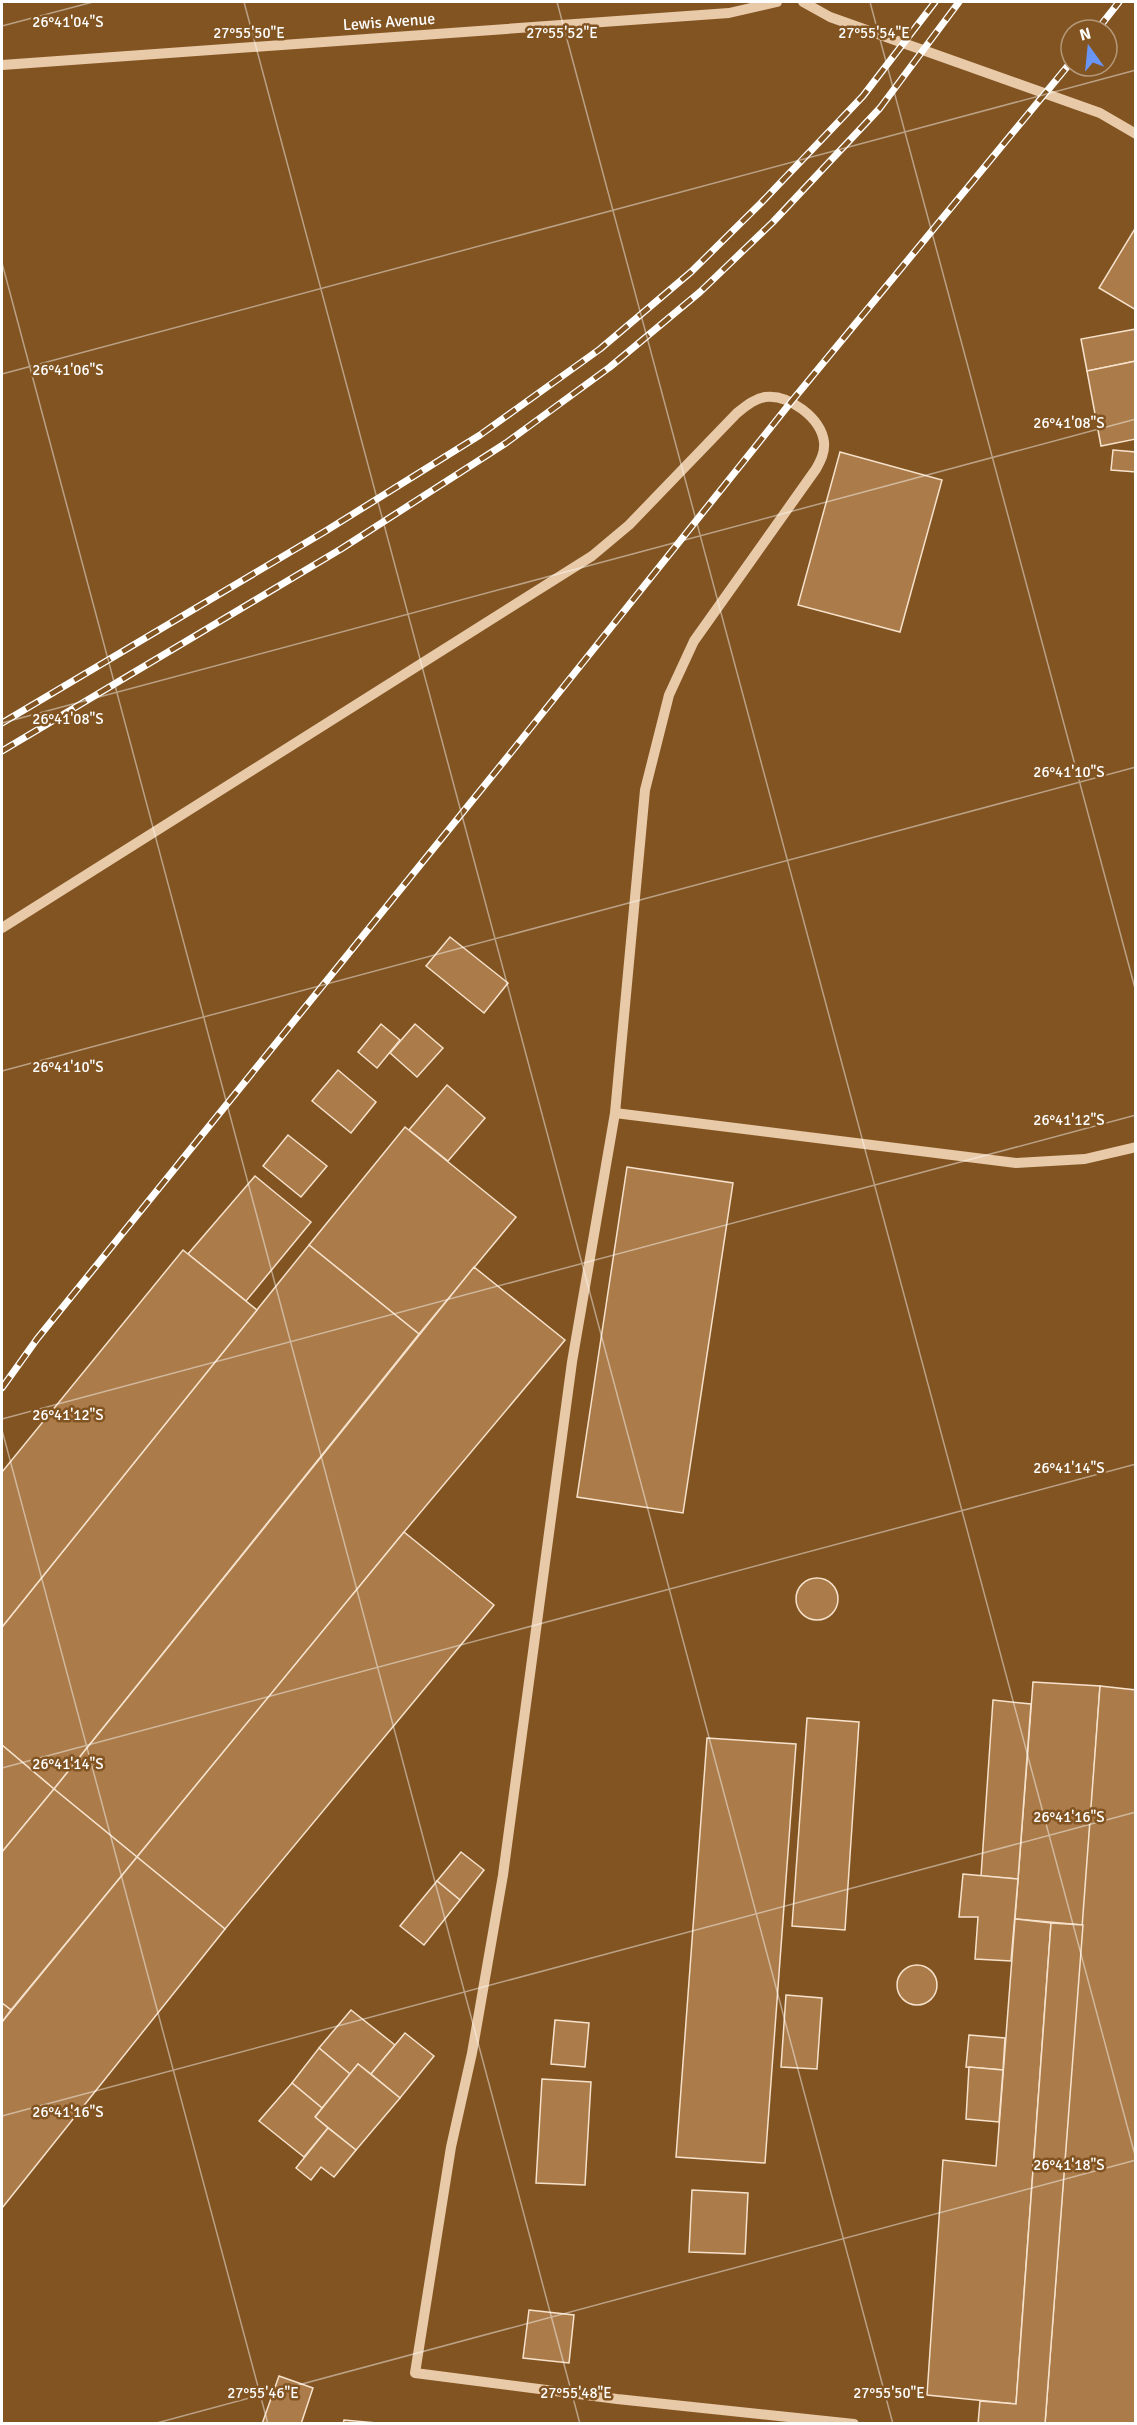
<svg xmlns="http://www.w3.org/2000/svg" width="1137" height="2425" viewBox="0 0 1137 2425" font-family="Signika,sans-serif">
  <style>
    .building { fill: #ab7c4a; stroke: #f6e1cb; stroke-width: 1.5 }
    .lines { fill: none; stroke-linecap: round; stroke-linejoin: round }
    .minor { stroke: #e8c9a8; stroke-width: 10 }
    .rail-casing { stroke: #fff; stroke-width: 7 }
    .rail { stroke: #825421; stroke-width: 4.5; stroke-dasharray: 14; stroke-linecap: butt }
    .ticks { fill: none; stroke: #fff; stroke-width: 1.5; stroke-opacity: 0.45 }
    .labels { text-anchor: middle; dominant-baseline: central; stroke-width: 5; stroke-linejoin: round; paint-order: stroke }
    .street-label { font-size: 16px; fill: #fff; stroke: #825421 }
    .ticks-label { font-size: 15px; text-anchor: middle; fill: #fff; stroke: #825421; stroke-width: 5; stroke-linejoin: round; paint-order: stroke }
  </style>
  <rect width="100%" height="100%" fill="#825421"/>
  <g class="building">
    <polygon points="1136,227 1136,310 1099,288"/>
    <polygon points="1136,329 1136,361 1087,371 1081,339"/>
    <polygon points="1136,361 1136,439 1101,446 1087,371"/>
    <polygon points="1113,450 1136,452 1136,472 1111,470"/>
    <polygon points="840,452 942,480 900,632 798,605"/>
    <polygon points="450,937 508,983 484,1013 426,966"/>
    <polygon points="381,1024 400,1040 377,1068 358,1052"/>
    <polygon points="415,1024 443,1048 417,1077 390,1053"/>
    <polygon points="338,1070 376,1102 351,1133 312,1101"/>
    <polygon points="447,1085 485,1118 448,1161 409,1130"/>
    <polygon points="405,1127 516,1217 419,1334 309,1245"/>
    <polygon points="288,1135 327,1166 301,1197 263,1166"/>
    <polygon points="627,1167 733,1183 683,1513 577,1497"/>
    <polygon points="255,1176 311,1222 246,1301 188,1254"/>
    <polygon points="309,1245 419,1334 54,1789 2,1745 2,1627"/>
    <polygon points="183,1250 257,1310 2,1627 2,1472"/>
    <polygon points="474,1267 565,1340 404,1532 137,1857 54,1789"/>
    <polygon points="404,1532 494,1605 225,1929 137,1857"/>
    <circle cx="817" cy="1599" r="21"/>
    <polygon points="1033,1682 1100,1686 1083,1925 1015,1919"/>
    <polygon points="1100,1686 1136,1690 1136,2424 1045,2424"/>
    <polygon points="993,1700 1031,1704 1018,1879 981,1876"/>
    <polygon points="807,1718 859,1722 845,1930 792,1926"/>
    <polygon points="707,1738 796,1744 765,2163 676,2157"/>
    <polygon points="2,1745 54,1789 2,1852"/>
    <polygon points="54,1789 137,1857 11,2010 2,2003 2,1852"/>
    <polygon points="461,1852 484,1870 460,1900 437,1881"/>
    <polygon points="137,1857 225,1929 2,2208 2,2022"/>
    <polygon points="963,1874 1018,1879 1011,1961 975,1959 978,1917 959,1917"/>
    <polygon points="437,1881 460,1900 424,1945 400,1926"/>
    <polygon points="1015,1919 1051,1923 1016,2404 927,2395 943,2160 996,2166"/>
    <polygon points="1051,1923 1083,1925 1045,2424 978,2424 980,2401 1016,2404"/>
    <circle cx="917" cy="1985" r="20"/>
    <polygon points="786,1995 822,1998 817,2069 781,2067"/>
    <polygon points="2,2003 11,2010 2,2022"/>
    <polygon points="351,2010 395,2045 371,2074 358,2064 350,2074 319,2048"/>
    <polygon points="555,2020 589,2023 585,2067 551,2064"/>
    <polygon points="405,2033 434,2056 400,2098 371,2074"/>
    <polygon points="969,2035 1005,2038 1003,2070 966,2067"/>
    <polygon points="319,2048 350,2074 322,2108 292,2083"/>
    <polygon points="358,2064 400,2098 356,2150 315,2117"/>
    <polygon points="969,2067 1003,2070 999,2122 966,2119"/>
    <polygon points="542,2079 591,2082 585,2185 536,2183"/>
    <polygon points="292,2083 322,2108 315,2117 328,2128 304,2157 259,2121"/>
    <polygon points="328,2128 356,2150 334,2177 321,2167 311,2180 296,2168"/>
    <polygon points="692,2190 748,2193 745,2254 689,2252"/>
    <polygon points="529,2310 574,2315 569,2363 523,2358"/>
    <polygon points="279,2376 313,2388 301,2424 262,2424"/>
    <polygon points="344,2420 388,2424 343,2424"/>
  </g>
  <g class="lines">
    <g class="minor">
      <polyline points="803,2 830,17 1100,113 1136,134"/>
      <polyline points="2,65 729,13 777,2"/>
      <path d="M2,928L592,556L629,525L737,413C746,406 754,399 765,397C789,394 821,418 824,442C825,452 821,460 816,469L694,641L669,695L645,790L615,1113L572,1362L503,1875L472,2053L451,2147L415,2373L617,2399L854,2424"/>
      <polyline points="615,1113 1016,1163 1085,1159 1136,1147"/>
    </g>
    <defs>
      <g id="rail">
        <polyline points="1097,30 1119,2"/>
        <polyline points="2,723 324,532 480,435 600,349 691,272 761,203 863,96 935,2"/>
        <polyline points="2,751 341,549 506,443 610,367 700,292 773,222 880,108 959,2"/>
        <polyline points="2,1388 37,1339 505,760 791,402 1071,62"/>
      </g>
    </defs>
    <use href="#rail" class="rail-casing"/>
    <use href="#rail" class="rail"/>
  </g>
  <path class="ticks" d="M244,2L893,2424M557,2L1136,2159M870,2L1136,992M2,26L93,2M2,263L580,2424M2,374L1136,70M2,723L1136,419M2,1071L1136,767M2,1419L1136,1115M2,1430L268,2424M2,1768L1136,1464M2,2116L1136,1812M153,2424L1136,2160"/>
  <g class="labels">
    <g class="street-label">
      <text transform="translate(389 22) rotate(-4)">Lewis Avenue</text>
    </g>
  </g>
  <g class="ticks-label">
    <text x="68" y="27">26°41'04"S</text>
    <text x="249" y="38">27°55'50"E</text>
    <text x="562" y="38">27°55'52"E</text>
    <text x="874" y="38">27°55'54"E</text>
    <text x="68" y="375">26°41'06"S</text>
    <text x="1069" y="428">26°41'08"S</text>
    <text x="68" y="724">26°41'08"S</text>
    <text x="1069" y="777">26°41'10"S</text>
    <text x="68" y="1072">26°41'10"S</text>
    <text x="1069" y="1125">26°41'12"S</text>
    <text x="68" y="1420">26°41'12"S</text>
    <text x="1069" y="1473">26°41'14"S</text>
    <text x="68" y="1769">26°41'14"S</text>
    <text x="1069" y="1822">26°41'16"S</text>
    <text x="68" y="2117">26°41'16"S</text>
    <text x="1069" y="2170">26°41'18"S</text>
    <text x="263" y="2398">27°55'46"E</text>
    <text x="576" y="2398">27°55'48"E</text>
    <text x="889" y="2398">27°55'50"E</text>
  </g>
  <rect width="1137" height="2425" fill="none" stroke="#ffffff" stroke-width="6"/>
  <g transform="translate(1089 48) rotate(345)"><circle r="28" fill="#825421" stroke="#b4987a" stroke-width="1.5"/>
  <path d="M0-4.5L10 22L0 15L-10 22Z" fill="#6996f5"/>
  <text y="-9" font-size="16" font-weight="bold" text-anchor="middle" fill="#ffffff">N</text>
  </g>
</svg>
